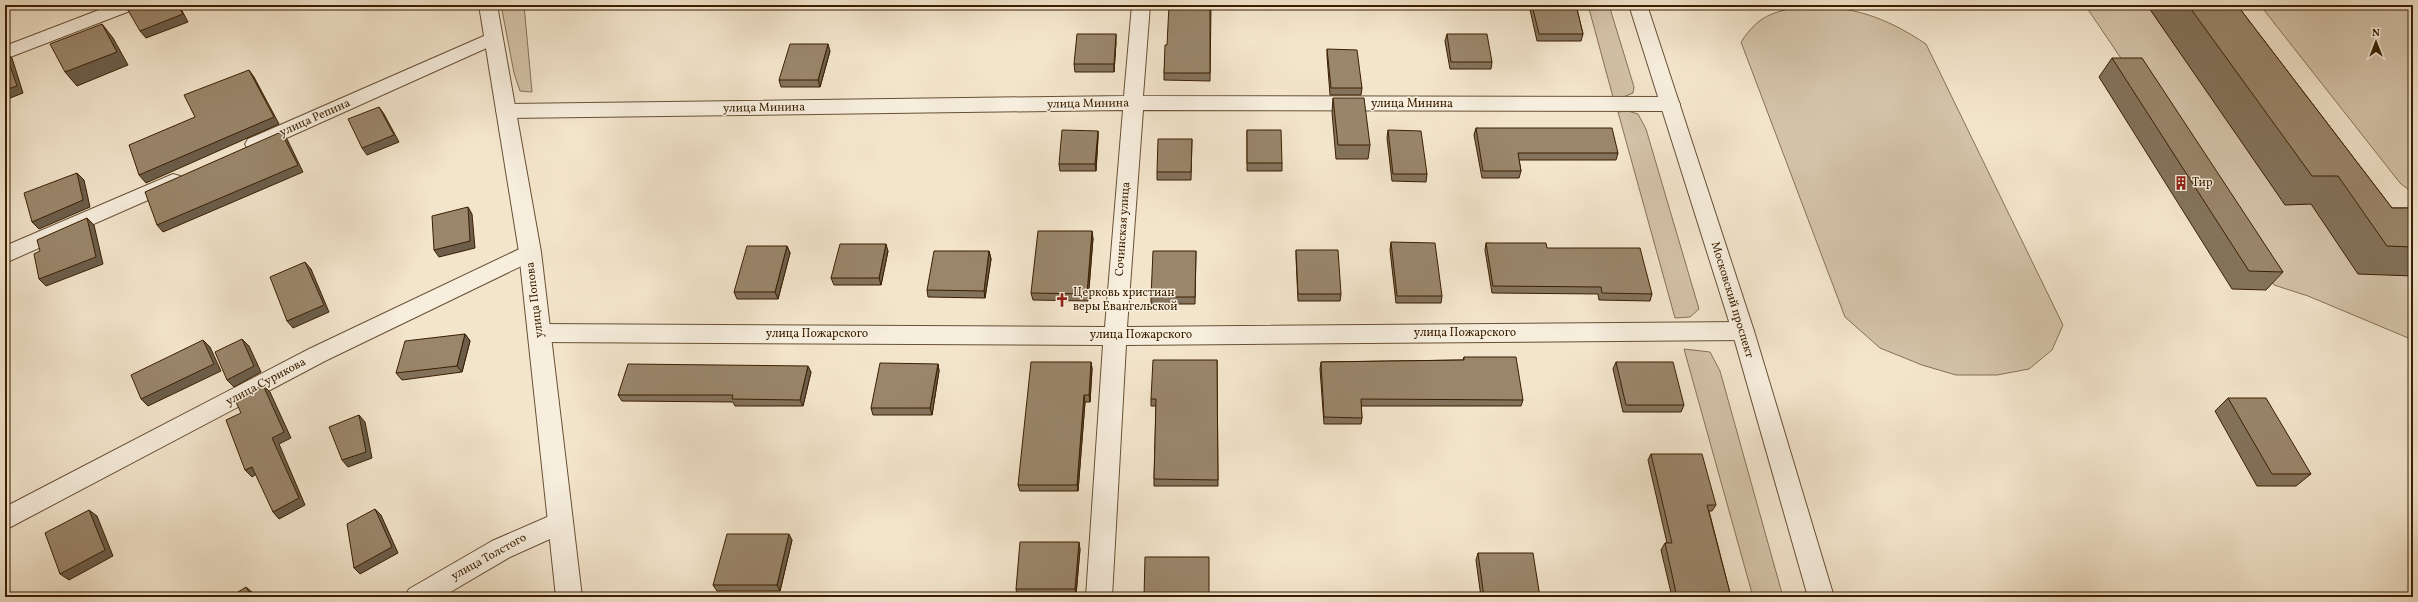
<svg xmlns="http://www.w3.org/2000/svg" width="2418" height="602" viewBox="0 0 2418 602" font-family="Vollkorn,serif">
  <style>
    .green { fill: #d4c3a9; stroke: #877155 }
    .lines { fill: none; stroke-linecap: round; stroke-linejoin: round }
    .minor-casing { stroke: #685034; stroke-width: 2 }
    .tertiary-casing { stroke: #685034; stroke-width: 2 }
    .minor { fill: #f7eede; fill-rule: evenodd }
    .tertiary { fill: #f7eede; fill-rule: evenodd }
    .wall { fill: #84735c; stroke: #3a1f01 }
    .shaded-wall { fill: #6c5e4b; stroke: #3a1f01 }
    .building { fill: #9a866b; stroke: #3a1f01 }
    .labels { text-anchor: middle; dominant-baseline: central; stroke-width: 3; stroke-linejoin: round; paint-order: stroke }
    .street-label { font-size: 12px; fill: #3a1f01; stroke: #f7eede }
    .poi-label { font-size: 12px; fill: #3a1f01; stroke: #f7eede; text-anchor: start }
  </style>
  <rect width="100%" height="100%" fill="#f3e5cc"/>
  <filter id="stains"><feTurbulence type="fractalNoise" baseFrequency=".005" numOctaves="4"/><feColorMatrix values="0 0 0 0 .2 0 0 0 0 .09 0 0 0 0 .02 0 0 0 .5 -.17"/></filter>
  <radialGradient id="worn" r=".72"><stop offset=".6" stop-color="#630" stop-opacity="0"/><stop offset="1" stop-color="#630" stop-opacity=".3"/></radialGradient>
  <g class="green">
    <polygon points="501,5 524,5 532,92 520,91 514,73"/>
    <polygon points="1588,5 1609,5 1634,87 1633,93 1623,97 1613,97"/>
    <polygon points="2085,5 2147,5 2285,204 2340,204 2413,276 2413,340 2308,296 2274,285"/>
    <polygon points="2260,5 2413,5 2413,193 2400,183"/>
    <path d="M1802,6C1852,6 1884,16 1926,44L2063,325L2052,350L2029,369L1997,375H1956L1922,365L1880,348L1845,317L1741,42C1759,15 1771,13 1802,6Z"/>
    <polygon points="1628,111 1638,114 1646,129 1699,309 1690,317 1675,318 1618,112"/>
    <polygon points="1684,349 1710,352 1720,371 1783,597 1753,597"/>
  </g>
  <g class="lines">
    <defs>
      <g id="minor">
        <polygon points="112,5 138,5 135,9 5,59 5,46"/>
        <polygon points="1132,5 1150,5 1143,96 1670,97 1677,99 1680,104 1677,109 1670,111 1143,110 1127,327 1743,322 1751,325 1754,331 1751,337 1743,340 1126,345 1112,597 1086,597 1103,345 539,342 531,339 528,333 531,327 539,324 1105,327 1123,110 506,118 499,116 496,111 499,106 506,104 1124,96"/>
        <polygon points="493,32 500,34 502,38 500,42 262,149 255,151 248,149 245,144 248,139"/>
        <polygon points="173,174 180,176 183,181 180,186 5,263 5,246"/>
        <polygon points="530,244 538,246 541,252 538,258 325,361 5,530 5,507 309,349"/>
        <polygon points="561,511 570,514 573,522 570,530 510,557 442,597 405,597 409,589 492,541"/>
      </g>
      <g id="tertiary">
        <polygon points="479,5 497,5 541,252 582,597 556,597 519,252"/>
        <polygon points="1629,5 1647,5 1754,331 1834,597 1808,597 1732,331"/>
      </g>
    </defs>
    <use href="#minor" class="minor-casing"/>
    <use href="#tertiary" class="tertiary-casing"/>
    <use href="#minor" class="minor"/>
    <use href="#tertiary" class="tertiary"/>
  </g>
  <g class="wall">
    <polygon points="1211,5 1210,81 1164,80 1164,73 1167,45"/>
    <polygon points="1529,5 1576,5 1583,34 1581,41 1537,41"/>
    <polygon points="2147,5 2237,5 2392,208 2413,208 2413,276 2358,274 2311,204 2285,205"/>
    <polygon points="1447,34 1492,62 1491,69 1450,69 1445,41"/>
    <polygon points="1116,42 1114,72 1075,72 1074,64"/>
    <polygon points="1327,49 1362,88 1361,95 1330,95 1327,56"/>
    <polygon points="830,51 820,87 781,87 779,80"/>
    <polygon points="2112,58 2283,272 2266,290 2232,289 2099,77"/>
    <polygon points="1333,98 1370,145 1368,159 1336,159 1332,112"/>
    <polygon points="1476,128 1618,153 1616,160 1519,160 1521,171 1519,178 1482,178 1474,135"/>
    <polygon points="1247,130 1282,163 1282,171 1247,171"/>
    <polygon points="1388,130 1427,174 1426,182 1392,181 1387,138"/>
    <polygon points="1098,131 1098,138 1096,171 1060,171 1059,164"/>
    <polygon points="1192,139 1191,180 1157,180 1157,172"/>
    <polygon points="1093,238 1088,301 1033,300 1031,293"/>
    <polygon points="1391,242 1442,296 1441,303 1396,303 1390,250"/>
    <polygon points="1486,243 1547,248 1652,294 1650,301 1599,300 1598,294 1492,293 1485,250"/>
    <polygon points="787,246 790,253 778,299 737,299 734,292"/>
    <polygon points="1296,250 1341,294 1340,301 1298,301 1296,257"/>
    <polygon points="888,251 881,285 834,285 831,278"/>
    <polygon points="989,251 991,259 985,298 928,297 927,290"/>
    <polygon points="1196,251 1195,304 1151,304 1151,297"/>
    <polygon points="465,334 470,341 462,372 402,380 396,373"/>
    <polygon points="1464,357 1523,400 1521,406 1361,406 1362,418 1361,424 1324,424 1320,369 1321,362 1463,360"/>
    <polygon points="1217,360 1218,486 1154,486 1154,479 1156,406 1151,406 1151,399"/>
    <polygon points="1091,362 1092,369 1090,402 1085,402 1078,491 1020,491 1018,485"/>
    <polygon points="1616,362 1684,405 1681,412 1623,412 1613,369"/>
    <polygon points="938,364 939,371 932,415 873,415 871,408"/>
    <polygon points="811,372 803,406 735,406 733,402 622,401 618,395"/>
    <polygon points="2228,398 2311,474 2296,486 2257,486 2215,411"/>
    <polygon points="1651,454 1716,505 1712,511 1709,511 1731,597 1672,597 1661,550 1665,543 1667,543 1648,460"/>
    <polygon points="792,540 780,591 717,591 713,585"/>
    <polygon points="1080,549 1076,595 1017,595 1016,589"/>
    <polygon points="1478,553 1540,597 1481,597 1476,560"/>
  </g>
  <g class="shaded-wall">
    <polygon points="178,5 179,5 188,22 146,38 140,31"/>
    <polygon points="102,24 113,38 128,65 77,86 65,72"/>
    <polygon points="1116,34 1116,42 1114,72 1114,64"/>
    <polygon points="5,36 7,44 5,45"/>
    <polygon points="828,44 830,51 820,87 818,80"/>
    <polygon points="5,51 12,58 23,93 5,100"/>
    <polygon points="249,70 254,77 279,124 146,183 139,175"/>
    <polygon points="379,107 384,114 399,142 367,155 362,148"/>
    <polygon points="1098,131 1098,138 1096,171 1095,164"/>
    <polygon points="281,132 287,139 303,172 163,232 157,225"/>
    <polygon points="77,173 84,180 90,207 39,229 32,222"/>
    <polygon points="468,207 472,214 475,248 439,257 434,250"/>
    <polygon points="87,218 94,225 103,264 46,286 39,279"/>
    <polygon points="1092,231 1093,238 1088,301 1087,294"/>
    <polygon points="886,244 888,251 881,285 879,278"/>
    <polygon points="787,246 790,253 778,299 775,292"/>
    <polygon points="989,251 991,259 985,298 984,291"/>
    <polygon points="305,262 311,269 329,312 293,328 287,321"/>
    <polygon points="465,334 470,341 462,372 457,366"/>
    <polygon points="242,339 249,346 261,372 234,387 227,380"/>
    <polygon points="203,340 210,347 221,371 148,406 141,399"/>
    <polygon points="1091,362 1092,369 1090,402 1089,395"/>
    <polygon points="938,364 939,371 932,415 930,408"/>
    <polygon points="808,366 811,372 803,406 800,400"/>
    <polygon points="263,385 270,392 291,438 279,444 305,505 279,519 273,512 272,438"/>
    <polygon points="1084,395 1085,402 1078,491 1077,485"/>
    <polygon points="359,415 365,422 372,458 348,467 342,460"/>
    <polygon points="252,467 258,473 252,477 245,470"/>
    <polygon points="375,509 381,515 398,553 360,574 354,568"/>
    <polygon points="89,510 97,516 113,556 69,580 60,574"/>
    <polygon points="789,534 792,540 780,591 777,585"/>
    <polygon points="1079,542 1080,549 1076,595 1075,589"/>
    <polygon points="246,587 253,593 256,597 252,597"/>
  </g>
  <g class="building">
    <polygon points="125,5 178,5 183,14 140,31"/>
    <polygon points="1169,5 1210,5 1210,73 1164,73 1165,45 1167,45"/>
    <polygon points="1532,5 1576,5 1583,34 1539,34"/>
    <polygon points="2188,5 2237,5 2392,208 2413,208 2413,247 2387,246 2338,176 2312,176"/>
    <polygon points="102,24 117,52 65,72 50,44"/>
    <polygon points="1077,34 1116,34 1114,64 1074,64"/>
    <polygon points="1447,34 1487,34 1492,62 1451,62"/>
    <polygon points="790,44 828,44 818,80 779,80"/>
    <polygon points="1327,49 1357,50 1362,88 1331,88"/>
    <polygon points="5,51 17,86 5,90"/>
    <polygon points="2112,58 2142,58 2283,272 2249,271"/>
    <polygon points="249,70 274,117 139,175 129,145 195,117 184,95"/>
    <polygon points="1333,98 1364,98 1370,145 1338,145"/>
    <polygon points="379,107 394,135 362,148 348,119"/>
    <polygon points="1476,128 1612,128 1618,153 1518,153 1521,171 1483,171"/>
    <polygon points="1062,130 1098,131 1095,164 1059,164"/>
    <polygon points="1247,130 1281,130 1282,163 1247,163"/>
    <polygon points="1388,130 1421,131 1427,174 1393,174"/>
    <polygon points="281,132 298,165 157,225 145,192"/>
    <polygon points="1158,139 1192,139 1191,172 1157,172"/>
    <polygon points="77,173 83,200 32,222 24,193"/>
    <polygon points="468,207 470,241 434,250 432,216"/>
    <polygon points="87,218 96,257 39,279 34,254 40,251 37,240"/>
    <polygon points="1038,231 1092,231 1087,294 1031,293"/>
    <polygon points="1391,242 1435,243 1442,296 1397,296"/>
    <polygon points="1486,243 1546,243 1547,248 1640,248 1652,294 1602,293 1601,287 1493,286"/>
    <polygon points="840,244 886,244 879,278 831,278"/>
    <polygon points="747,246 787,246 775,292 734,292"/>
    <polygon points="1296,250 1338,250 1341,294 1298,294"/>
    <polygon points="934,251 989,251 984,291 927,290"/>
    <polygon points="1153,251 1196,251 1195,297 1151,297"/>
    <polygon points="305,262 324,305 287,321 270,277"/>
    <polygon points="465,334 457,366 396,373 405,341"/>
    <polygon points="242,339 254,366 227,380 215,352"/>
    <polygon points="203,340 214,364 141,399 131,375"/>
    <polygon points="1464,357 1516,357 1523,400 1361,399 1362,418 1324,417 1321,362 1464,360"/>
    <polygon points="1153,360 1217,360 1218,480 1154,479 1156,399 1151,399"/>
    <polygon points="1031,362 1091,362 1089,395 1084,395 1077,485 1018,485"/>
    <polygon points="1616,362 1673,362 1684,405 1626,405"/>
    <polygon points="880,363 938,364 930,408 871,408"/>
    <polygon points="628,364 808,366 800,400 732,399 733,395 618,395"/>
    <polygon points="263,385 284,432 272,438 299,498 273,512 252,467 245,470 226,420 241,413 235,400"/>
    <polygon points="2228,398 2266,398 2311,474 2272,474"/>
    <polygon points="359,415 366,452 342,460 329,427"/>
    <polygon points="1651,454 1702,454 1716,505 1707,505 1731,597 1677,597 1665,543 1672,543"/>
    <polygon points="375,509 392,547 354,568 347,524"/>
    <polygon points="89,510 105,550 60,574 45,533"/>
    <polygon points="727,534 789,534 777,585 713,585"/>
    <polygon points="1020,542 1079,542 1075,589 1016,589"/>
    <polygon points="1478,553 1533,553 1540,597 1484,597"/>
    <polygon points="1145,557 1209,557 1209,597 1144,597"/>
    <polygon points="246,587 252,597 230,597"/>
  </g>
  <defs>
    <symbol id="building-bare" viewBox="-9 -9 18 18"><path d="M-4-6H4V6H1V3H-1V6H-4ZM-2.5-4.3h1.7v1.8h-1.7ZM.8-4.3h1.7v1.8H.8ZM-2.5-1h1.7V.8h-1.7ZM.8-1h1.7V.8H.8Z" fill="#8f2418" stroke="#f7eede" stroke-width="2.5" paint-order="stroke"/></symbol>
    <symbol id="church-bare" viewBox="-9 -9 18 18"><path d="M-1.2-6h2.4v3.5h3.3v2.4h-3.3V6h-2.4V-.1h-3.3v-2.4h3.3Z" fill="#8f2418" stroke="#f7eede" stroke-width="2.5" paint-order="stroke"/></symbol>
  </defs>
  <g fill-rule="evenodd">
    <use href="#building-bare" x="2171" y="173" width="20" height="20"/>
    <use href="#church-bare" x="1052" y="290" width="20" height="20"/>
  </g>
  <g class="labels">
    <g class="street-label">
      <text transform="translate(1088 104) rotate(-1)">улица Минина</text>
      <text x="1412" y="104">улица Минина</text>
      <text transform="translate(764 108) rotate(-1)">улица Минина</text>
      <text transform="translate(315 118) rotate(-24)">улица Репина</text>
      <text transform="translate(1123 229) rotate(-86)">Сочинская улица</text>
      <text transform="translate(535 300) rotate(-97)">улица Попова</text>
      <text transform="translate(1732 300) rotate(73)">Московский проспект</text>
      <text x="1465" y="333">улица Пожарского</text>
      <text x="817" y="334">улица Пожарского</text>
      <text x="1141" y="335">улица Пожарского</text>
      <text transform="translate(266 382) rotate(-28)">улица Сурикова</text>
      <text transform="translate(489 557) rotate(-29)">улица Толстого</text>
    </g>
    <g class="poi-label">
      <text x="2192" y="183">Тир</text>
      <text x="1073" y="293">Церковь христиан<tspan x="1073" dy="14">веры Евангельской</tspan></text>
    </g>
  </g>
  <rect width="2418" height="602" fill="none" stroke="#f3e5cc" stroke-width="20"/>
  <rect x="6" y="6" width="2406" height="590" fill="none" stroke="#3a1f01" stroke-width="2"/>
  <rect x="10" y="10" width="2398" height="582" fill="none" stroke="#3a1f01"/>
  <g transform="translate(2376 42)" stroke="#f7eede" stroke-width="3" paint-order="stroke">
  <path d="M0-3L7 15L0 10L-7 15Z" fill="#3a1f01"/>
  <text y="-6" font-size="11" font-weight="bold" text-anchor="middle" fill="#3a1f01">N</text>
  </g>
  <rect width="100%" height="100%" filter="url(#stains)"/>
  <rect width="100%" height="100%" fill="url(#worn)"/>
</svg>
